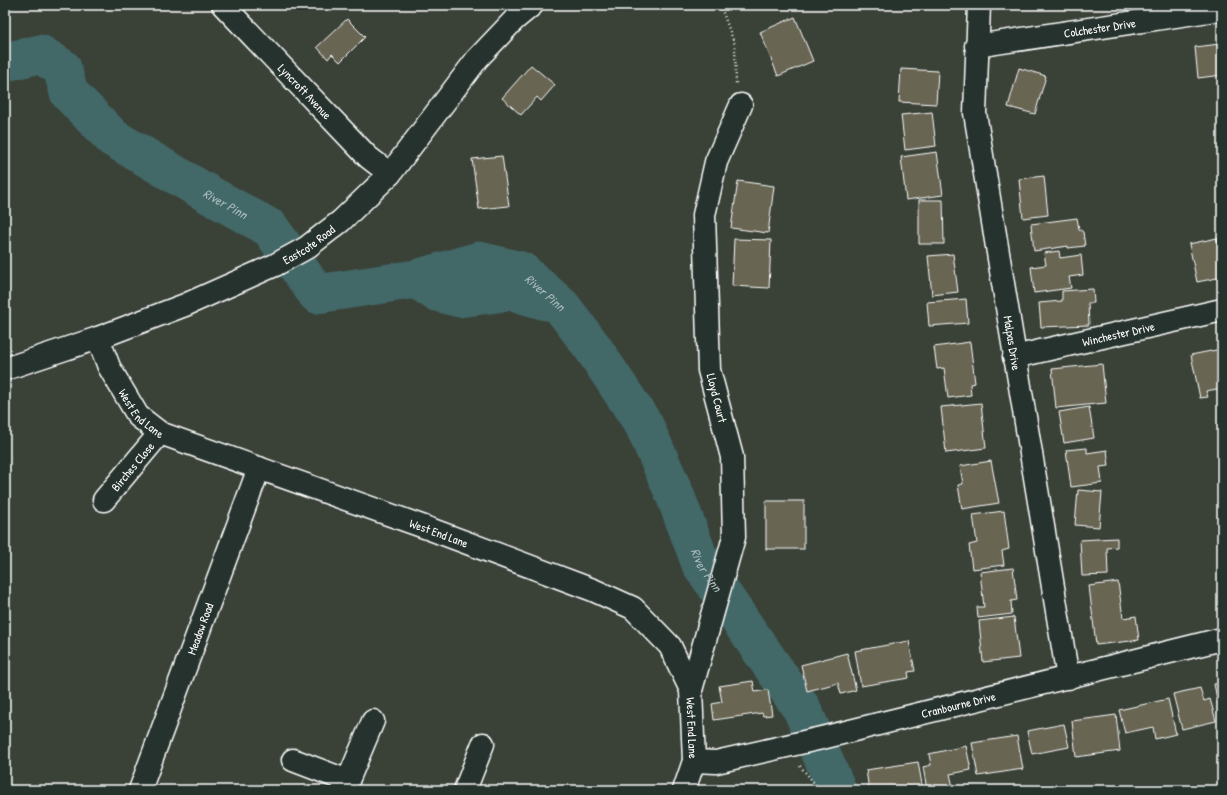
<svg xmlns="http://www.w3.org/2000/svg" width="1227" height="795" viewBox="0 0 1227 795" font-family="'Patrick Hand',sans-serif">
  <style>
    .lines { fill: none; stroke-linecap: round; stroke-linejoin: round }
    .river { stroke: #436867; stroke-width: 39 }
    .building { fill: #686552; stroke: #fff }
    .minor-casing { stroke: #fff; stroke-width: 25 }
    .path { stroke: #fff; stroke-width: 2.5; stroke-dasharray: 1 3; stroke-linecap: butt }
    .minor { stroke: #26332d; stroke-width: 22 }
    .labels { text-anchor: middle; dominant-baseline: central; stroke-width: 3.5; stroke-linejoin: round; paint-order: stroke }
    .street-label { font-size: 12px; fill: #fff; stroke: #26332d }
    .water-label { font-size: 13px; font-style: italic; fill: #abb; stroke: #26332d }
  </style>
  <rect width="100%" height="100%" fill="#3a4238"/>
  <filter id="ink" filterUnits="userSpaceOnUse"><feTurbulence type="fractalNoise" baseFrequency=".025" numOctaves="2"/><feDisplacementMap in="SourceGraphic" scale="8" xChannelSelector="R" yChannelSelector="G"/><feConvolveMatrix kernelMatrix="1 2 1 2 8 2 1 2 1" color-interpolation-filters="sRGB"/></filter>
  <g filter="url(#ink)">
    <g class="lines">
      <g class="river">
        <path id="s1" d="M5,62L40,54L62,68L69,93L113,138L210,195L270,228L317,294L416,279L479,261L521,271L562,307L593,348L644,425L675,495L701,564L802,709L837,790"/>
        <polyline points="416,279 436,292 459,298 512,291 546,301"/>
      </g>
    </g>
    <g class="building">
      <polygon points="795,17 813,61 778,76 760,32"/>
      <polygon points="347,19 365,37 340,62 332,54 328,59 317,47"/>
      <polygon points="1220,44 1222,75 1198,78 1195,47"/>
      <polygon points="531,65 555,85 541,101 537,97 521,115 502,98"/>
      <polygon points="1019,68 1046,76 1035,114 1008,107"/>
      <polygon points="901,69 938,71 936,104 899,102"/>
      <polygon points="932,112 936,146 905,150 901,115"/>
      <polygon points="937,152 943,195 906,200 901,157"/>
      <polygon points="502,156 509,206 479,209 472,159"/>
      <polygon points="1044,176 1048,215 1023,218 1019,179"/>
      <polygon points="738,181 774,186 768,233 731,228"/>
      <polygon points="919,200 943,200 944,244 919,244"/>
      <polygon points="1077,218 1079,229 1083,232 1085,246 1068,248 1068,246 1034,251 1031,224"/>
      <polygon points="1217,238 1222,263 1222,277 1197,282 1189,244"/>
      <polygon points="734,239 771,240 769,288 732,286"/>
      <polygon points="1059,251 1060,258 1081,255 1083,275 1069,277 1071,288 1034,293 1031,267 1046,265 1044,253"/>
      <polygon points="953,254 958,292 932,295 928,256"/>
      <polygon points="1093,289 1094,303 1088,303 1089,325 1041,327 1039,303 1062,301 1062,291"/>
      <polygon points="966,299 968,323 929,326 927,302"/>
      <polygon points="970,342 975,383 970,384 971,395 948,398 944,368 937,369 934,347"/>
      <polygon points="1221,349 1222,388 1206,391 1208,397 1200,398 1191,355"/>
      <polygon points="1102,364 1106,403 1056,408 1052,369"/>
      <polygon points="981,403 986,448 946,453 941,407"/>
      <polygon points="1089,407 1094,438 1064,443 1059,412"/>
      <polygon points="1087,448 1087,453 1107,450 1109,466 1100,467 1102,483 1071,487 1066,450"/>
      <polygon points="991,461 999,503 962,509 958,485 963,484 960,466"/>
      <polygon points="1078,490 1102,492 1099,527 1075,525"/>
      <rect x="766" y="501" width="38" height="48"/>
      <polygon points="1004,511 1009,549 1002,551 1004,565 972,569 969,545 977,543 973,515"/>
      <polygon points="1117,538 1117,547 1107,548 1108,575 1082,576 1080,540"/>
      <polygon points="1013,568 1017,600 1011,601 1012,614 978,618 977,607 984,607 980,572"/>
      <polygon points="1118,582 1123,618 1136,616 1139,640 1096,645 1089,586"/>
      <polygon points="1014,617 1019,658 983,662 979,621"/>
      <polygon points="909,641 915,671 908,672 909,678 861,686 855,651"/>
      <polygon points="847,653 856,690 841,694 838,683 807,691 801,665"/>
      <polygon points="753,681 755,692 768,690 772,715 763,716 762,713 714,720 712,704 722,702 719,686"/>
      <polygon points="1222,683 1222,723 1214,684"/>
      <polygon points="1200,688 1204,701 1210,699 1216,721 1182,729 1173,694"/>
      <polygon points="1168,699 1176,734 1155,739 1153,727 1125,733 1119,710"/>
      <polygon points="1116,715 1120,751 1076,757 1072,721"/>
      <polygon points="1064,724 1069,747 1032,754 1027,731"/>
      <polygon points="1017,736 1023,769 978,776 972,743"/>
      <polygon points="966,746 971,770 950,774 953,787 927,790 923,767 931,765 929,754"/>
      <polygon points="918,762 923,790 894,790 894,787 869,790 866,770"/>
    </g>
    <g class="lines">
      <defs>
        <g id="minor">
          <path id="s2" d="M223,5L368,157L390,174"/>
          <path id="s3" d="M979,5L975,113L1068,678"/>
          <path id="s4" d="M976,46L1222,9"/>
          <path id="s5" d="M98,338L109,367L138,416L160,433L430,529L593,590L633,608L670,646L691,690L694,761L684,790"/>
          <path id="s6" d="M1014,357L1222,310"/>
          <path id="s7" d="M5,369L98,338L185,305L275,265L306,248L341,221L390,174L477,59L515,19L532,5"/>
          <path id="s8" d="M104,500L160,433"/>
          <polyline points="691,690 734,537 732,457 709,370 704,215 716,162 741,105"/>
          <polyline points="293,760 348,781"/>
          <path id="s9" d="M694,761L716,762L826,737L1222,639"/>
          <path id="s10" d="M140,790L259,468"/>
          <polyline points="344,790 373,721"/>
          <polyline points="465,790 483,744"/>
        </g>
      </defs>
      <use href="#minor" class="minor-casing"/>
      <g class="path">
        <polyline points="720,5 735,45 736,84"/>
        <polyline points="800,766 820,790"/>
      </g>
      <use href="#minor" class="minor"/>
    </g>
  </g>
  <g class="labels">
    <g class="street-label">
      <text stroke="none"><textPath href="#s4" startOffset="125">Colchester Drive</textPath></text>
      <text stroke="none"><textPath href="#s2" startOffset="119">Lyncroft Avenue</textPath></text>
      <text stroke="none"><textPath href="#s7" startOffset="329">Eastcote Road</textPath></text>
      <text stroke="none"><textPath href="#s6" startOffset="107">Winchester Drive</textPath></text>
      <text stroke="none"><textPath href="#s3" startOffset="341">Malpas Drive</textPath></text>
      <text transform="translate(717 398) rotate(76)">Lloyd Court</text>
      <text stroke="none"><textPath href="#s5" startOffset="88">West End Lane</textPath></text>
      <text stroke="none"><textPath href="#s8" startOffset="44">Birches Close</textPath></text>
      <text stroke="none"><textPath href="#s5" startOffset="412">West End Lane</textPath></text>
      <text stroke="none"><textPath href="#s10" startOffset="172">Meadow Road</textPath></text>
      <text stroke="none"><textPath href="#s9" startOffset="271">Cranbourne Drive</textPath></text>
      <text stroke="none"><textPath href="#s5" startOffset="760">West End Lane</textPath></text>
    </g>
    <g class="water-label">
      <text stroke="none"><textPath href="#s1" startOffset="281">River Pinn</textPath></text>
      <text stroke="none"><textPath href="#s1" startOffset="654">River Pinn</textPath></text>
      <text stroke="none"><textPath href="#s1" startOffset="978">River Pinn</textPath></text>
    </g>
  </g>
  <rect width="1227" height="795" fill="none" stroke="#26332d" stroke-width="20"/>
  <rect x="10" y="10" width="1207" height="775" fill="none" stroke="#fff" stroke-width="1.5" filter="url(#ink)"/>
</svg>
